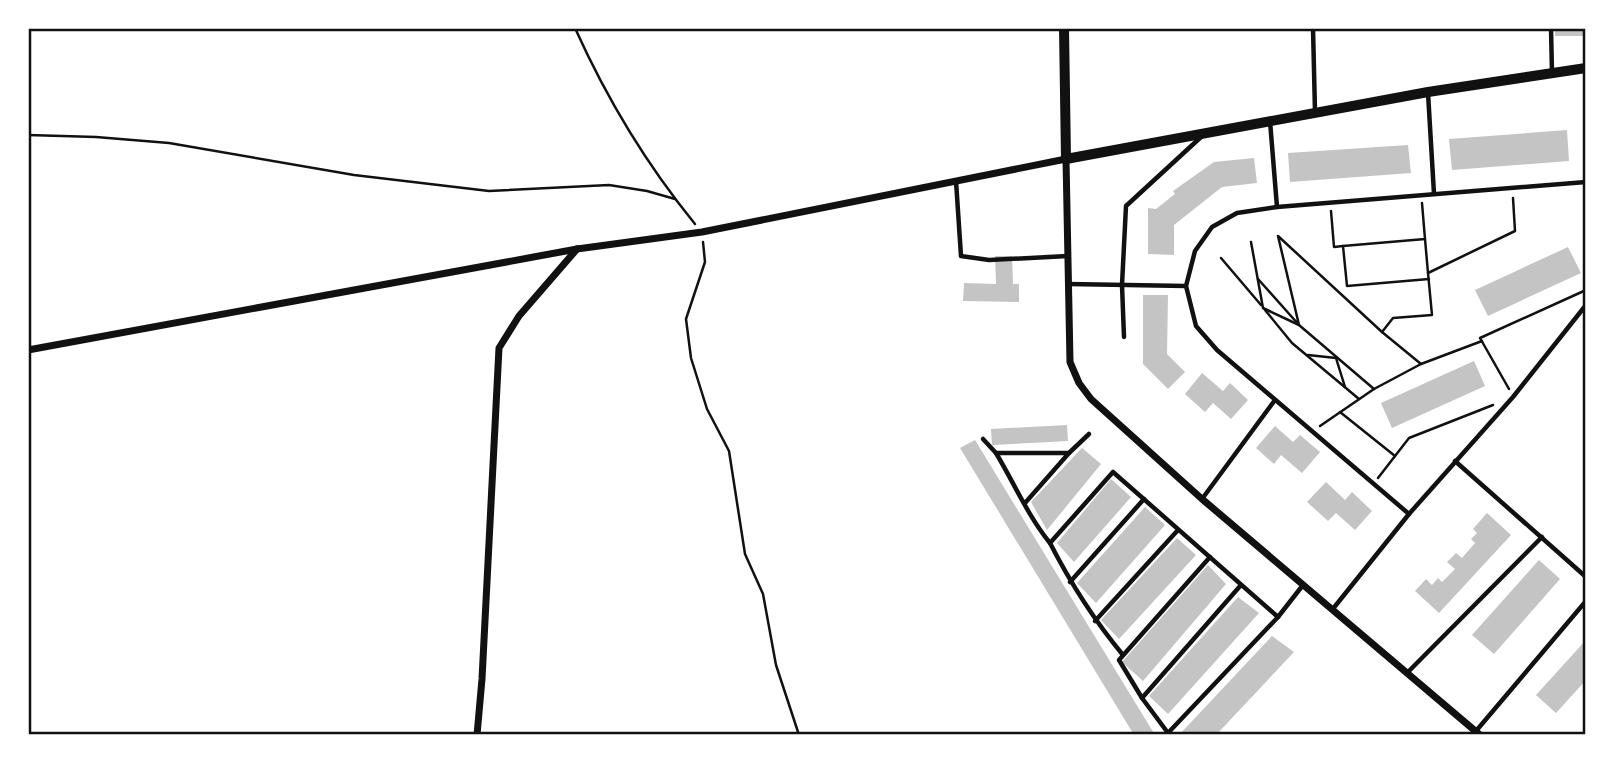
<svg xmlns="http://www.w3.org/2000/svg" width="1614" height="763" viewBox="0 0 1614 763" font-family="'Exo 2',sans-serif">
  <style>
    .building { fill: #c4c4c4 }
    .lines { fill: none; stroke-linecap: round; stroke-linejoin: round }
    .path { stroke: #111; stroke-width: 2.5 }
    .service { stroke: #111; stroke-width: 4.5 }
    .minor { stroke: #111; stroke-width: 7 }
    .tertiary { stroke: #111; stroke-width: 10 }
    .neatline { fill: none; stroke: #111; stroke-width: 2.5 }
  </style>
  <rect width="100%" height="100%" fill="#fff"/>
  <g class="building">
    <rect x="1555" y="28" width="31" height="8"/>
    <polygon points="1567,130 1569,161 1452,170 1449,139"/>
    <polygon points="1408,145 1411,173 1290,182 1288,153"/>
    <polygon points="1254,158 1257,183 1222,187 1174,225 1174,255 1148,254 1148,208 1156,209 1175,194 1173,191 1214,162"/>
    <polygon points="1568,247 1581,273 1488,316 1475,290"/>
    <polygon points="995,256 1012,256 1013,284 1019,284 1019,302 963,301 964,283 996,284"/>
    <polygon points="1143,295 1168,295 1167,354 1185,372 1168,389 1143,364"/>
    <polygon points="1474,361 1485,386 1392,428 1381,403"/>
    <polygon points="1202,373 1223,391 1230,383 1248,400 1231,419 1213,403 1205,412 1185,394"/>
    <polygon points="1067,425 1068,441 992,445 991,429"/>
    <polygon points="1275,426 1293,442 1300,435 1320,452 1302,473 1281,455 1274,464 1256,448"/>
    <polygon points="975,440 1155,735 1134,735 960,448"/>
    <polygon points="1082,448 1101,464 1047,530 1031,502"/>
    <polygon points="1111,479 1131,497 1074,562 1057,543"/>
    <polygon points="1326,482 1345,500 1352,492 1372,511 1355,530 1336,513 1328,521 1307,502"/>
    <polygon points="1145,507 1165,525 1096,603 1077,583"/>
    <polygon points="1487,513 1511,535 1439,613 1415,591 1426,579 1432,585 1438,578 1442,582 1455,569 1447,562 1456,553 1462,558 1475,543 1471,539 1477,533 1473,529"/>
    <polygon points="1177,538 1196,555 1119,639 1101,620"/>
    <polygon points="1539,560 1560,579 1494,654 1472,635"/>
    <polygon points="1208,565 1226,584 1143,681 1122,662"/>
    <polygon points="1238,597 1259,613 1168,714 1149,696"/>
    <polygon points="1272,636 1294,652 1216,735 1179,735"/>
    <polygon points="1586,640 1586,680 1556,713 1536,695"/>
  </g>
  <g class="lines">
    <g class="path">
      <path d="M575,28C606,97 647,165 695,224"/>
      <polyline points="28,135 96,137 169,143 354,175 489,191 609,185 647,191 675,199"/>
      <polyline points="1422,203 1425,239 1343,246 1347,286 1429,279"/>
      <polyline points="1331,211 1334,247 1343,246"/>
      <polyline points="1425,239 1428,273"/>
      <polyline points="703,242 705,262 686,319 691,358 707,409 729,451 745,554 763,594 776,665 799,735"/>
      <polyline points="1251,242 1263,308 1299,325 1374,389"/>
      <polyline points="1221,258 1261,305"/>
      <polyline points="1258,279 1299,325 1278,236 1382,332"/>
      <polyline points="1265,310 1292,343 1359,399"/>
      <polyline points="1482,341 1421,364 1382,332 1393,318 1432,315 1428,273 1515,231 1513,198"/>
      <polyline points="1308,355 1336,358 1345,387"/>
      <polyline points="1509,389 1480,338 1586,290"/>
      <polyline points="1340,412 1395,456"/>
      <polyline points="1320,426 1374,389 1421,364"/>
      <polyline points="1378,478 1409,438 1493,405"/>
    </g>
    <g class="service">
      <polyline points="1313,28 1315,112"/>
      <polyline points="1551,28 1552,73"/>
      <polyline points="1428,93 1434,194"/>
      <polyline points="1270,121 1277,207"/>
      <polyline points="956,181 961,256 989,260 1068,256"/>
      <polyline points="1068,284 1186,286"/>
      <polyline points="1124,337 1122,285 1126,206 1201,137"/>
      <polyline points="983,439 996,453"/>
      <polyline points="1069,453 1089,434"/>
      <polyline points="1455,461 1586,577"/>
      <polyline points="1202,499 1275,400"/>
      <path d="M1025,503L1069,453H996C1014,483 1028,516 1050,543L1113,472L1278,617"/>
      <polyline points="1409,514 1217,350 1196,326 1186,286 1195,251 1212,227 1237,213 1277,207 1586,182"/>
      <path d="M1050,543C1071,584 1094,620 1123,655"/>
      <polyline points="1070,582 1144,499"/>
      <polyline points="1241,585 1142,698 1168,733 1278,617 1303,585"/>
      <polyline points="1332,610 1409,514 1513,397 1586,305"/>
      <polyline points="1095,621 1178,530"/>
      <polyline points="1407,673 1542,537"/>
      <polyline points="1142,698 1119,660 1210,557"/>
      <polyline points="1476,731 1586,601"/>
    </g>
    <g class="minor">
      <polyline points="28,350 577,249 702,232 1066,159 1070,362 1079,383 1091,399 1202,499 1480,735"/>
      <polyline points="477,735 482,679 499,348 519,316 577,249"/>
    </g>
    <polyline class="tertiary" points="1064,28 1066,159 1428,92 1586,68"/>
  </g>
  <rect width="1614" height="763" fill="none" stroke="#ffffff" stroke-width="60"/>
  <rect x="30" y="30" width="1554" height="703" class="neatline"/>
</svg>
